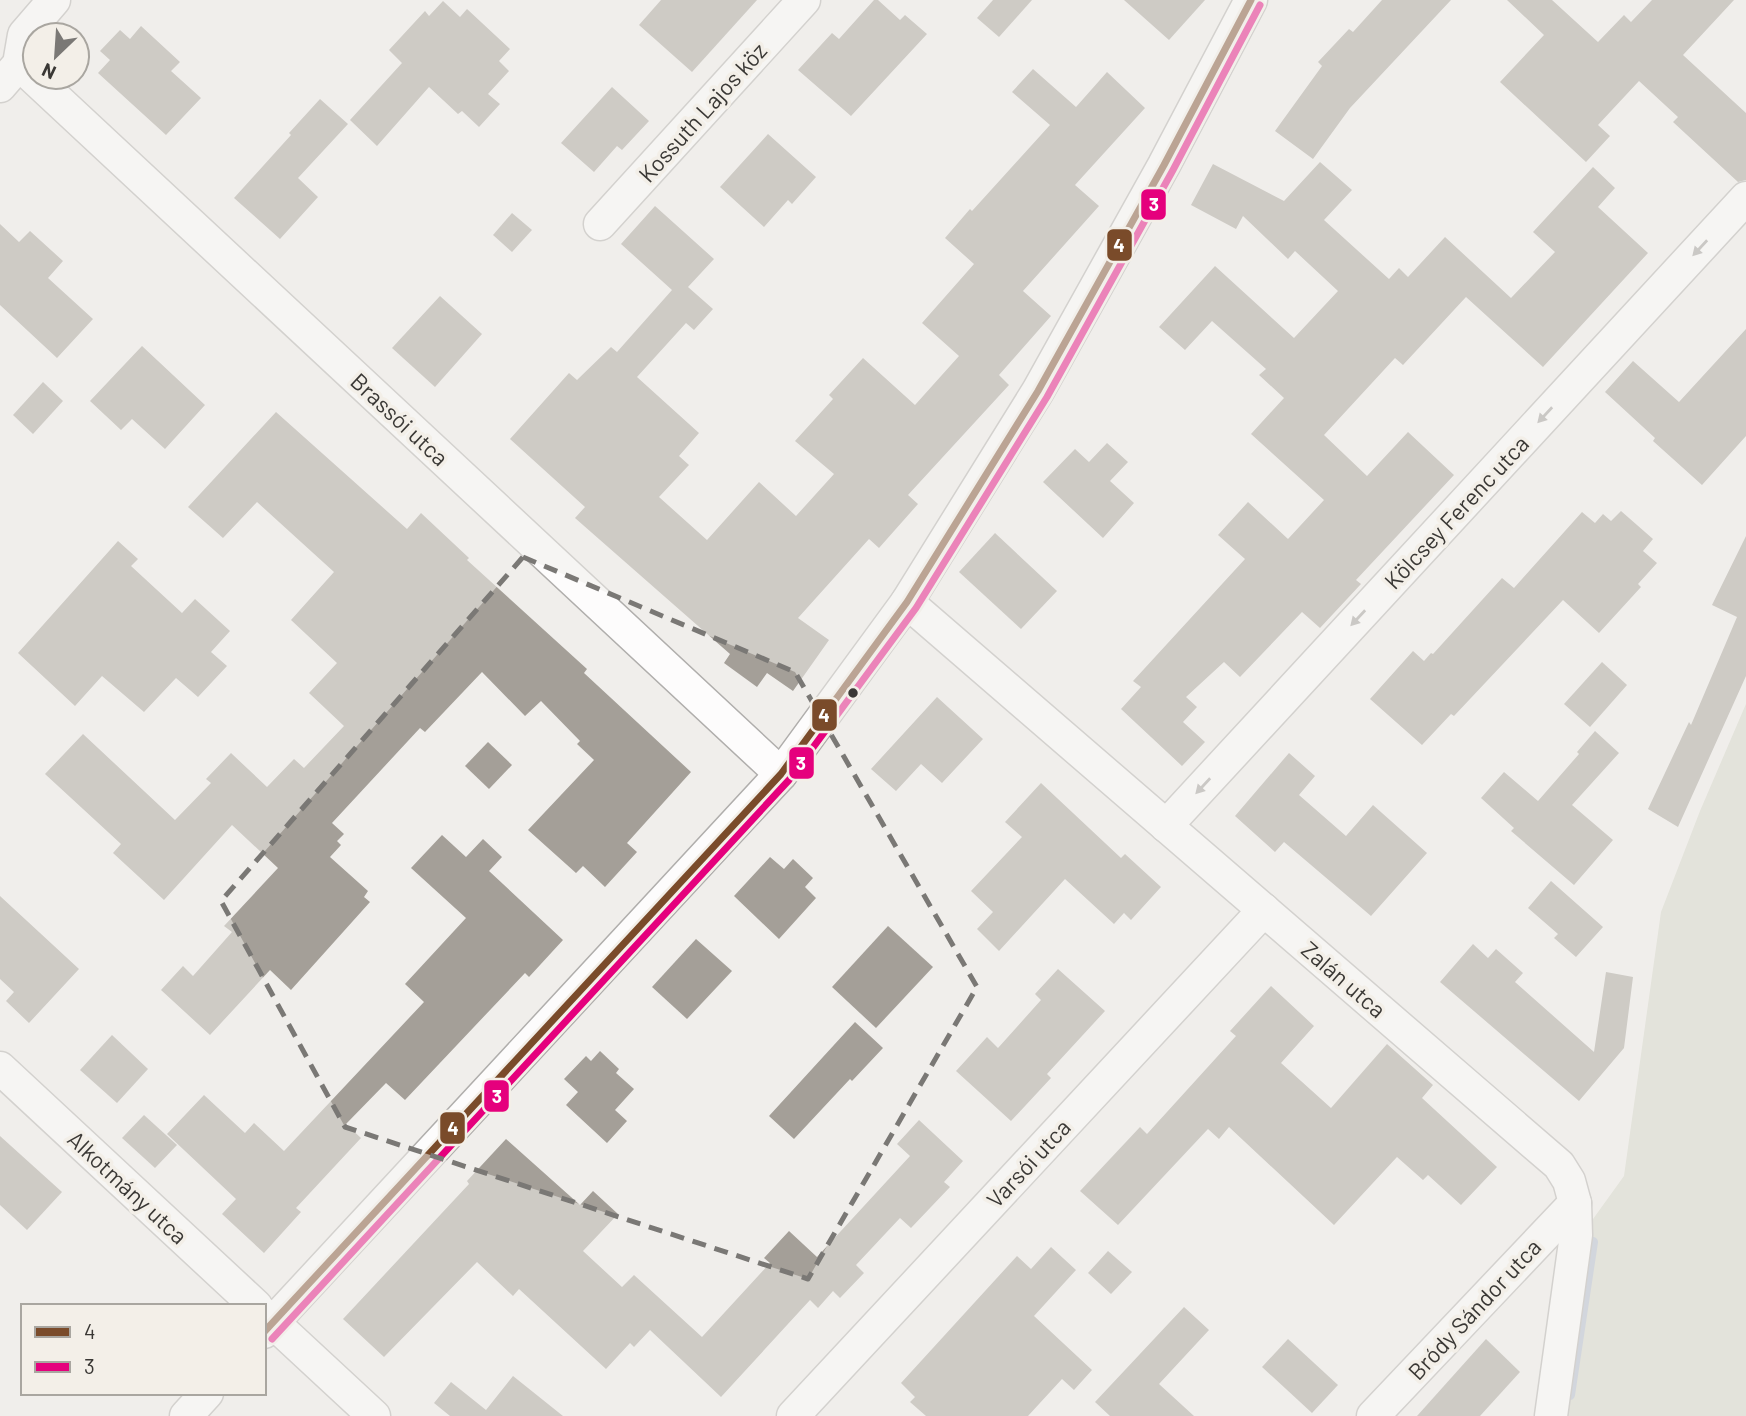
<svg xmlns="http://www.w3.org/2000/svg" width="1746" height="1416" viewBox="0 0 1746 1416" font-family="Barlow,sans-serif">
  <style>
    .green { fill: #d2d4c7 }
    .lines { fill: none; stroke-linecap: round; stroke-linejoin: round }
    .stream { stroke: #adb8cc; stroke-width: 10 }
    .building { fill: #a49f98 }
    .minor-casing { stroke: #b0aeac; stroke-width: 35 }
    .minor { stroke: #fdfcfc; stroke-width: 32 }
    .bus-1-casing { stroke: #f3efe8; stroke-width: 12 }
    .bus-2-casing { stroke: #f3efe8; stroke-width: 12 }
    .bus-1 { stroke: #7a4b2a; stroke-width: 7 }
    .bus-2 { stroke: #e5007d; stroke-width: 7 }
    .oneway { fill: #9c9a98 }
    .marked { fill: none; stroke: #7a7875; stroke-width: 5; stroke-dasharray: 14 9; stroke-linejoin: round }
    .bus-dot { fill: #3a3835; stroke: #f3efe8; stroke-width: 2.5 }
    .labels { text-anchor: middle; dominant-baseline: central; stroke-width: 7; stroke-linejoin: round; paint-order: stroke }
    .street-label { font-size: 23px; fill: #3a3835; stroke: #f3efe8 }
    .line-badge { stroke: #f3efe8; stroke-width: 2.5 }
    .badge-label { font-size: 19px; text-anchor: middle; font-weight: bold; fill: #fff }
  </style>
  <rect width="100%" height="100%" fill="#f0eeeb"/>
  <polygon class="green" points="1746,704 1746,1416 1560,1416 1588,1226 1624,1176 1661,912 1700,811"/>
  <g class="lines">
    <polyline class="stream" points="1570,1395 1593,1242"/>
  </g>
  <g class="building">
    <polygon points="661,0 757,0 692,72 639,25"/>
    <polygon points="874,0 878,0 900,20 905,15 927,34 851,116 798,70 832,33 839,39"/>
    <polygon points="993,0 1032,0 999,37 977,18"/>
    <polygon points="1124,0 1205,0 1169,40"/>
    <polygon points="1382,0 1451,0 1350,108 1313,159 1275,131 1322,66 1318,62 1349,29 1353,32"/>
    <polygon points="1507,0 1552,0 1598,42 1624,15 1631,22 1652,0 1734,0 1683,55 1746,113 1746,180 1738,182 1673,122 1678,117 1639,81 1598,125 1610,136 1586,162 1500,82 1544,35"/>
    <polygon points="443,1 460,17 467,9 510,49 499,61 509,71 488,94 500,104 479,127 462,111 458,114 429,87 377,146 350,120 402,63 389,50 425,11 429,16"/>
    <polygon points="141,26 180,62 171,71 201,98 166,135 98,73 110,60 100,51 120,30 130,39"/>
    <polygon points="1033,69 1076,107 1107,72 1145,108 1075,185 1099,206 1023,291 1051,316 999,375 1009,385 908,495 918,504 879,548 869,539 798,618 829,640 793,691 767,673 757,687 724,663 730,654 575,518 585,507 510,439 569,373 577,380 611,347 617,352 672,290 621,244 655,206 714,259 688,287 713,309 694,330 686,323 637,377 699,433 679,456 689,465 659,497 707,540 759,482 796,516 834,474 795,441 833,399 829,395 863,358 915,405 959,356 922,323 974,264 945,238 970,209 972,211 1050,125 1012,92"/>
    <polygon points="612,87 649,121 622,150 617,146 594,172 561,143"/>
    <polygon points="320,99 348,124 298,178 318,197 280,239 234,198 291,135 289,133"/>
    <polygon points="768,134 816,177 792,204 788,200 764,227 720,187"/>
    <polygon points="1320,162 1352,190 1324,220 1389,279 1399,268 1408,277 1445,237 1511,298 1555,252 1533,232 1593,167 1615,188 1598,207 1648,253 1543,367 1466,297 1403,365 1395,358 1324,435 1367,476 1408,432 1454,475 1356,580 1361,584 1320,628 1302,612 1240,677 1224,662 1186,697 1197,707 1183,722 1205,742 1182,766 1121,709 1141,687 1133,681 1245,559 1218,535 1248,502 1288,539 1324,500 1251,434 1284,398 1259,375 1266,369 1212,321 1185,350 1159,327 1215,266 1294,338 1338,291 1295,251 1288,259 1243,216 1236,229 1191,205 1213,164 1284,201"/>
    <polygon points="512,213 532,230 512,252 493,235"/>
    <polygon points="0,224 19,242 30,231 63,261 48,278 93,319 57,358 0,305"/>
    <polygon points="440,296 482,334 435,387 392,348"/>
    <polygon points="1746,329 1746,436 1702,485 1653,441 1655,438 1605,392 1633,361 1679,402"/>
    <polygon points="142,346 205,405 165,449 132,419 121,430 90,401"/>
    <polygon points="43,382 63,401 33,434 13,415"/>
    <polygon points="276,412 407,529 421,513 469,558 467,560 587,669 584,673 691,772 627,843 637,852 605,887 583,866 576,873 528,830 594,760 577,744 580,741 541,701 525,716 482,672 425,732 420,728 332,823 344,834 337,841 341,845 330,857 368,891 364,897 370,902 291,990 270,970 210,1035 161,990 183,966 193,976 232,932 224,926 278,868 232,825 164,900 113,853 121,844 45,774 83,734 175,820 211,783 206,779 231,753 267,787 294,759 304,768 344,726 309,693 337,663 291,620 334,572 257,502 223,538 188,507"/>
    <polygon points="1107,443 1128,462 1110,481 1134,503 1103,538 1043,482 1075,449 1089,462"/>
    <polygon points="1621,511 1653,539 1643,551 1657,563 1638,584 1641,587 1599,633 1563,600 1454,716 1451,714 1422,745 1370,699 1413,651 1424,661 1431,653 1433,654 1502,578 1514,588 1582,512 1595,523 1603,514 1611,521"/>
    <polygon points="995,533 1057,591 1021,629 959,572"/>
    <polygon points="1746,536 1746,676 1678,827 1648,809 1689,722 1691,725 1737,617 1712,605"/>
    <polygon points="118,541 138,559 131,566 182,613 195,599 230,631 211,652 227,666 198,697 176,678 144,712 102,676 75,706 18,653"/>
    <polygon points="1602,662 1627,685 1590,727 1564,704"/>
    <polygon points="937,697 983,739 942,783 921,764 896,791 871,769"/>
    <polygon points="1595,731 1619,753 1572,805 1613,840 1574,885 1511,831 1514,828 1481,798 1504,772 1538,801 1579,754 1577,752"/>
    <polygon points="488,742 512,765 489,789 465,766"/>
    <polygon points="1289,753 1315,776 1299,795 1346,836 1373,805 1427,853 1371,916 1284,842 1275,852 1235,816"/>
    <polygon points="1041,783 1121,858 1125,854 1161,887 1131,920 1124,913 1114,924 1065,879 999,951 977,929 993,912 971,891 1022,837 1005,822"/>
    <polygon points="442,835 466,857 483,839 502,857 489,871 563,940 529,977 525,973 405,1100 386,1083 346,1124 361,1138 296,1208 301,1212 264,1253 222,1214 236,1199 167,1134 204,1095 245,1133 254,1123 284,1151 424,1002 405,984 466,918 411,868"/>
    <polygon points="770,857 784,869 793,859 813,878 805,887 816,898 779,939 734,896"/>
    <polygon points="1551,881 1603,927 1576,957 1554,938 1558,934 1528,908"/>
    <polygon points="0,896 79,969 29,1023 6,1001 14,992 0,979"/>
    <polygon points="888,926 933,967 876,1028 832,987"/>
    <polygon points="696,939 732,971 687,1019 652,987"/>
    <polygon points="1473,944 1488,958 1496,949 1523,973 1515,982 1594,1052 1606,972 1633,977 1624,1048 1579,1101 1440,982"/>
    <polygon points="1058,969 1105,1011 1047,1074 1051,1078 1011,1121 956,1071 987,1037 998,1048 1041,1000 1035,994"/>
    <polygon points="1271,986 1314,1026 1281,1063 1331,1108 1387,1044 1433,1085 1422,1098 1497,1167 1461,1205 1428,1175 1423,1180 1397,1157 1334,1225 1229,1127 1219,1139 1208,1129 1118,1225 1080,1191 1140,1127 1147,1134 1236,1036 1230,1031"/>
    <polygon points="855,1022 883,1048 852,1081 850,1079 794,1139 769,1116"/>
    <polygon points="112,1035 148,1069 117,1103 80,1070"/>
    <polygon points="600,1051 619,1069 616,1073 634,1089 615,1110 627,1121 607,1143 566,1105 578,1092 564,1079 586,1056 591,1061"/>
    <polygon points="144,1115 177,1145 155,1168 122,1138"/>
    <polygon points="919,1120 963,1161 944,1182 950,1187 911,1228 900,1218 856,1265 864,1273 840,1298 833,1291 818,1308 810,1300 721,1397 650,1330 634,1347 630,1343 606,1369 519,1289 513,1296 477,1262 384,1357 343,1319 469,1184 467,1181 506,1139 580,1205 593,1191 618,1214 583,1251 622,1287 634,1275 702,1337 770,1263 764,1258 789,1231 817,1257 910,1156 897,1144"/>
    <polygon points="0,1136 62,1192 27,1230 0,1205"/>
    <polygon points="1051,1247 1076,1270 1034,1316 1092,1370 1074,1390 1062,1379 1028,1416 926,1416 910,1402 915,1397 901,1383 1017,1256 1031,1269"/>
    <polygon points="1108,1251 1132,1272 1111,1294 1088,1273"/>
    <polygon points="1184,1307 1209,1330 1159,1384 1194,1416 1110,1416 1095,1402"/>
    <polygon points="1288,1339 1338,1385 1312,1413 1262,1367"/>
    <polygon points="1486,1339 1520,1372 1480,1416 1417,1416"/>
    <polygon points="513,1376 563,1416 450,1416 434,1403 451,1382 486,1410"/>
  </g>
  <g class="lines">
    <defs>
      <g id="minor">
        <polyline points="19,64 781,774"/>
        <polyline points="0,86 19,64 24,35 54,0"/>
        <polyline points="600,224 804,0"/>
        <polyline points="907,602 1559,1165 1569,1181 1575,1203 1576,1235 1551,1416"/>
        <polyline points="1166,826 1746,198"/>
        <polyline points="0,1068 256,1306"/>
        <polyline points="264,1314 374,1416"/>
        <polyline points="264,1332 781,774 907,602 1038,391 1164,165 1251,0"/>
        <polyline points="186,1416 207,1393"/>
        <polyline points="793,1416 1264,910"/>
        <polyline points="1373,1416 1575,1203"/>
      </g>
    </defs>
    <use href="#minor" class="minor-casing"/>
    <use href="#minor" class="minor"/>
    <defs>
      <polyline id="bus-1" points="264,1332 781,774 907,602 1038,391 1164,165 1251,0"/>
      <polyline id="bus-2" points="272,1339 789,780 916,608 1047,397 1173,170 1260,5"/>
    </defs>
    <use href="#bus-1" class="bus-1-casing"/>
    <use href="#bus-2" class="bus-2-casing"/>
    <use href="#bus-1" class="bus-1"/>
    <use href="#bus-2" class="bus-2"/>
  </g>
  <defs><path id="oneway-solid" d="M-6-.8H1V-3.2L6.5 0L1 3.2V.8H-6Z" transform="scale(1.75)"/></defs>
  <g class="oneway">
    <use href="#oneway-solid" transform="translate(1700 248) rotate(133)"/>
    <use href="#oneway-solid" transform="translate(1545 415) rotate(133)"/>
    <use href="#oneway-solid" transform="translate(1358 618) rotate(133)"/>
    <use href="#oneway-solid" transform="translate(1203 786) rotate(133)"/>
  </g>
  <path d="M0 0H1746V1416H0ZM523,557L795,672L977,987L808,1279L345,1127L221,901Z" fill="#f0eeeb" fill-opacity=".55" fill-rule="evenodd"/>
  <path class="marked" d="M523,557L795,672L977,987L808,1279L345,1127L221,901Z"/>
  <circle class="bus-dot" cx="853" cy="693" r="6"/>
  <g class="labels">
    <g class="street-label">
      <text transform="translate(702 112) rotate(-48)">Kossuth Lajos köz</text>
      <text transform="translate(400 419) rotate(43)">Brassói utca</text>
      <text transform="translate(1456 512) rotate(-47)">Kölcsey Ferenc utca</text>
      <text transform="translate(1344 979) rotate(41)">Zalán utca</text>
      <text transform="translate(1028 1163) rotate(-47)">Varsói utca</text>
      <text transform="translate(128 1187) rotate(43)">Alkotmány utca</text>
      <text transform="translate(1474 1309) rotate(-47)">Bródy Sándor utca</text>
    </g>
  </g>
  <g class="line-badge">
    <rect x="1140" y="188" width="27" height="33" rx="7" fill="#e5007d"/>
    <rect x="1106" y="228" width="27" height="34" rx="7" fill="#7a4b2a"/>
    <rect x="811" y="698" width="27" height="34" rx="7" fill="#7a4b2a"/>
    <rect x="788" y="746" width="27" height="34" rx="7" fill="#e5007d"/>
    <rect x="483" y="1079" width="27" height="34" rx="7" fill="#e5007d"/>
    <rect x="439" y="1111" width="27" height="34" rx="7" fill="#7a4b2a"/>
  </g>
  <g class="badge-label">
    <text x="1154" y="211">3</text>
    <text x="1119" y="252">4</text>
    <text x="824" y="722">4</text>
    <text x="801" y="770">3</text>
    <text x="497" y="1103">3</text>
    <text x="453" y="1135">4</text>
  </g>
  <rect x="21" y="1304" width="245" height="91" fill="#f3efe8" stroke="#a9a6a0" stroke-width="2"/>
  <rect x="35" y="1327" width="35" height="10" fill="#7a4b2a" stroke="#a9a6a0" stroke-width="2"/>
  <text x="84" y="1339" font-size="21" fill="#3a3835">4</text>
  <rect x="35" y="1362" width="35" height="10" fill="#e5007d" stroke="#a9a6a0" stroke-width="2"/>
  <text x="84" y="1374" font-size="21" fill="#3a3835">3</text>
  <g transform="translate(56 56) rotate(205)"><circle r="33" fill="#f3efe8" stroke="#a9a6a0" stroke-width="2"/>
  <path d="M0-5L12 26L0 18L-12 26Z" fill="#7a7875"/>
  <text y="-10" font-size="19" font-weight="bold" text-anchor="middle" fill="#3a3835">N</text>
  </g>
</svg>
